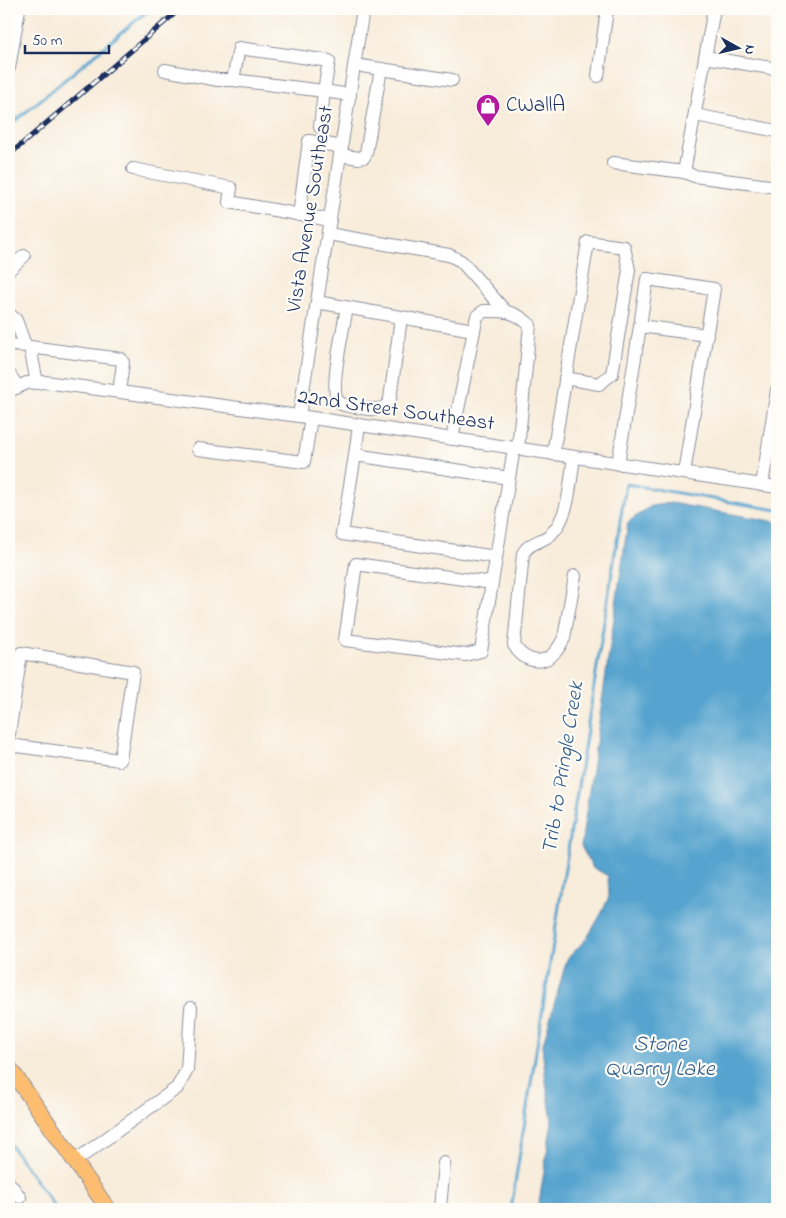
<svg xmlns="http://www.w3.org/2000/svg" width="786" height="1218" viewBox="0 0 786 1218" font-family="'Indie Flower',sans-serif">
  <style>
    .water { fill: #55a3ce; stroke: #386996 }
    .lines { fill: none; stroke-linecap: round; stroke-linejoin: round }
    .stream { stroke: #55a3ce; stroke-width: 3 }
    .minor-casing { stroke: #8a8e9c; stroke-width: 14 }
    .major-casing { stroke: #8a8e9c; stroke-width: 17 }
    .minor { stroke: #fff; stroke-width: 12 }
    .major { stroke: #fcbd6f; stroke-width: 15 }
    .rail-casing { stroke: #1b2f5e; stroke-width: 5 }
    .rail { stroke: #fdfcf7; stroke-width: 3; stroke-dasharray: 9; stroke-linecap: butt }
    .labels { text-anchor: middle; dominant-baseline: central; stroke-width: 4.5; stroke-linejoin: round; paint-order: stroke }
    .poi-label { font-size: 21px; fill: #1b2f5e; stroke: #fdfcf7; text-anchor: start }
    .street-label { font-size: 21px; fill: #1b2f5e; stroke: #fdfcf7 }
    .water-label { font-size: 22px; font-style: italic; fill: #325d8b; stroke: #fdfcf7 }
  </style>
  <rect width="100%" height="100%" fill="#fdfcf7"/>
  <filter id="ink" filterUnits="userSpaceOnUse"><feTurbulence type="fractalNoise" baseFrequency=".02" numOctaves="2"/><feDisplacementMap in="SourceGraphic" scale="10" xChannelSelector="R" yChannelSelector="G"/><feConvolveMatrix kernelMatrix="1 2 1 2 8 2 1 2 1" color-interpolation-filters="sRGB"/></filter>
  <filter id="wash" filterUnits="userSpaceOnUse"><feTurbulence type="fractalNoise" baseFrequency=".0096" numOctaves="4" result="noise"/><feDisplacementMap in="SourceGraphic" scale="20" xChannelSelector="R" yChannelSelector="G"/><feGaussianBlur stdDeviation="1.12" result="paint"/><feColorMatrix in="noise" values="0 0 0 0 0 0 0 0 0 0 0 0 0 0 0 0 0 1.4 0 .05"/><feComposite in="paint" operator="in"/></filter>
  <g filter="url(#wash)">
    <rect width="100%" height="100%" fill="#f8ecda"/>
    <polygon class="water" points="671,503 777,522 777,1209 538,1209 552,1121 546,1082 542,1047 567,959 587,938 601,914 609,897 608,876 592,867 581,846 628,522 651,506"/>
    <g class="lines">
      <g class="stream">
        <polyline points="9,126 150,9"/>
        <polyline points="9,1143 56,1209"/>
        <polyline points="511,1209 626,484 777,510"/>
      </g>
    </g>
  </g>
  <g filter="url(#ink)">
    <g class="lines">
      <defs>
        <g id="minor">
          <polyline points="714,9 684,172 694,176 777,187"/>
          <polyline points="705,57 777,69"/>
          <polyline points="355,65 452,80"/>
          <polyline points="9,68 19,9"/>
          <polyline points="165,70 218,80 233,80"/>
          <polyline points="598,76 607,9"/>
          <polyline points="695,115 777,131"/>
          <polyline points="320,127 324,91 233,80 239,48 329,61 324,91 350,95"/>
          <polyline points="340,155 359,158 364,157 366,153 381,69"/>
          <polyline points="613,163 684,172"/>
          <polyline points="133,169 231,188 229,202 330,220"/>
          <polyline points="299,215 309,141 342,147"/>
          <polyline points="328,234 449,255 461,261 506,312"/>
          <polyline points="9,270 24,256"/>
          <polyline points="317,302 473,330"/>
          <path d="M347,308C344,324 329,390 338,401C342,406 350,406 356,407C367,409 376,411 387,406L390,399L401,318"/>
          <polyline points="9,314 16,320 25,345"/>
          <path d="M9,344C16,347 23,344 30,347"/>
          <polyline points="9,374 18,387"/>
          <polyline points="37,383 30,347 121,359 123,363 119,392"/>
          <polyline points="9,391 27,383 45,382 299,416 777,487"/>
          <polyline points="299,416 363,9"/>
          <polyline points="359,425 355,455 509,478 514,448"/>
          <path d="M452,439L477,316L484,311C505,311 514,310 530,325L518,449"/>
          <polyline points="198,449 304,462 311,418"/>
          <path d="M553,454C565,383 576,313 588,242L624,247L629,270L612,374L599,384L565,378"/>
          <polyline points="355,455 342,534 496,557"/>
          <path d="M574,457C570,481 570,516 551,534C543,542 528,542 523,554L514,645C523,661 542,667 555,652C559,648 562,642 564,638L575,576"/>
          <polyline points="618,464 640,326"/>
          <polyline points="684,473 714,289 647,279 640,326 707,335"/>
          <polyline points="762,485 777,390"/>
          <polyline points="492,583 356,564 345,640 465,655 481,651 509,478"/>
          <polyline points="9,734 21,653 133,672 120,760 9,745"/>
          <polyline points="75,1161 177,1088 187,1070 191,1008"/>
          <polyline points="9,1183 20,1197"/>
          <polyline points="440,1209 444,1163"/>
        </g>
        <polyline id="major" points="9,1067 108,1209"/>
      </defs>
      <use href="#minor" class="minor-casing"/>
      <use href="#major" class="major-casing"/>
      <use href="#minor" class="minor"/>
      <use href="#major" class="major"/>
      <defs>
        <polyline id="rail" points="9,155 180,9"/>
      </defs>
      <use href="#rail" class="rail-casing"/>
      <use href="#rail" class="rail"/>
    </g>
  </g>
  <defs>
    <symbol id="shop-pin" viewBox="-11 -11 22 30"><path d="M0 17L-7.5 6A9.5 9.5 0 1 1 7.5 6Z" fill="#b5179e" stroke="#fdfcf7"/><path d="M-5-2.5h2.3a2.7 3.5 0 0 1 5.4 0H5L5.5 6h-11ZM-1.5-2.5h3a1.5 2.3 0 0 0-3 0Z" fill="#fff"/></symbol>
  </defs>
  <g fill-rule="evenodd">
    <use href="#shop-pin" x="474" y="92" width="28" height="38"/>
  </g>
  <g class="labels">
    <g class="poi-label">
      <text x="506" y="106">CWallA</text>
    </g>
    <g class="street-label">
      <text transform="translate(311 209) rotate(-81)">Vista Avenue Southeast</text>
      <text transform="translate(396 411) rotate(8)">22nd Street Southeast</text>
    </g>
    <g class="water-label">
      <text transform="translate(564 768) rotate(-81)">Trib to Pringle Creek</text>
      <text x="660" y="1045">Stone<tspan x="660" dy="25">Quarry Lake</tspan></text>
    </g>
  </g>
  <rect width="786" height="1218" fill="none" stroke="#fdfcf7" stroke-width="30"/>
  <g transform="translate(738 48) rotate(98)" stroke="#fdfcf7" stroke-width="4" paint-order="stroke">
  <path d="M0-4L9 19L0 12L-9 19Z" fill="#1b2f5e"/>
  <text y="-8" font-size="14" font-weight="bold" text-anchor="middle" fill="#1b2f5e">N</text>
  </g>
  <path d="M25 45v8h84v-8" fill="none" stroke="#1b2f5e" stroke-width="2.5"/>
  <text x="32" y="45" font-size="15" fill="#1b2f5e" stroke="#fdfcf7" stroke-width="4" paint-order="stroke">50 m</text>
</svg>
